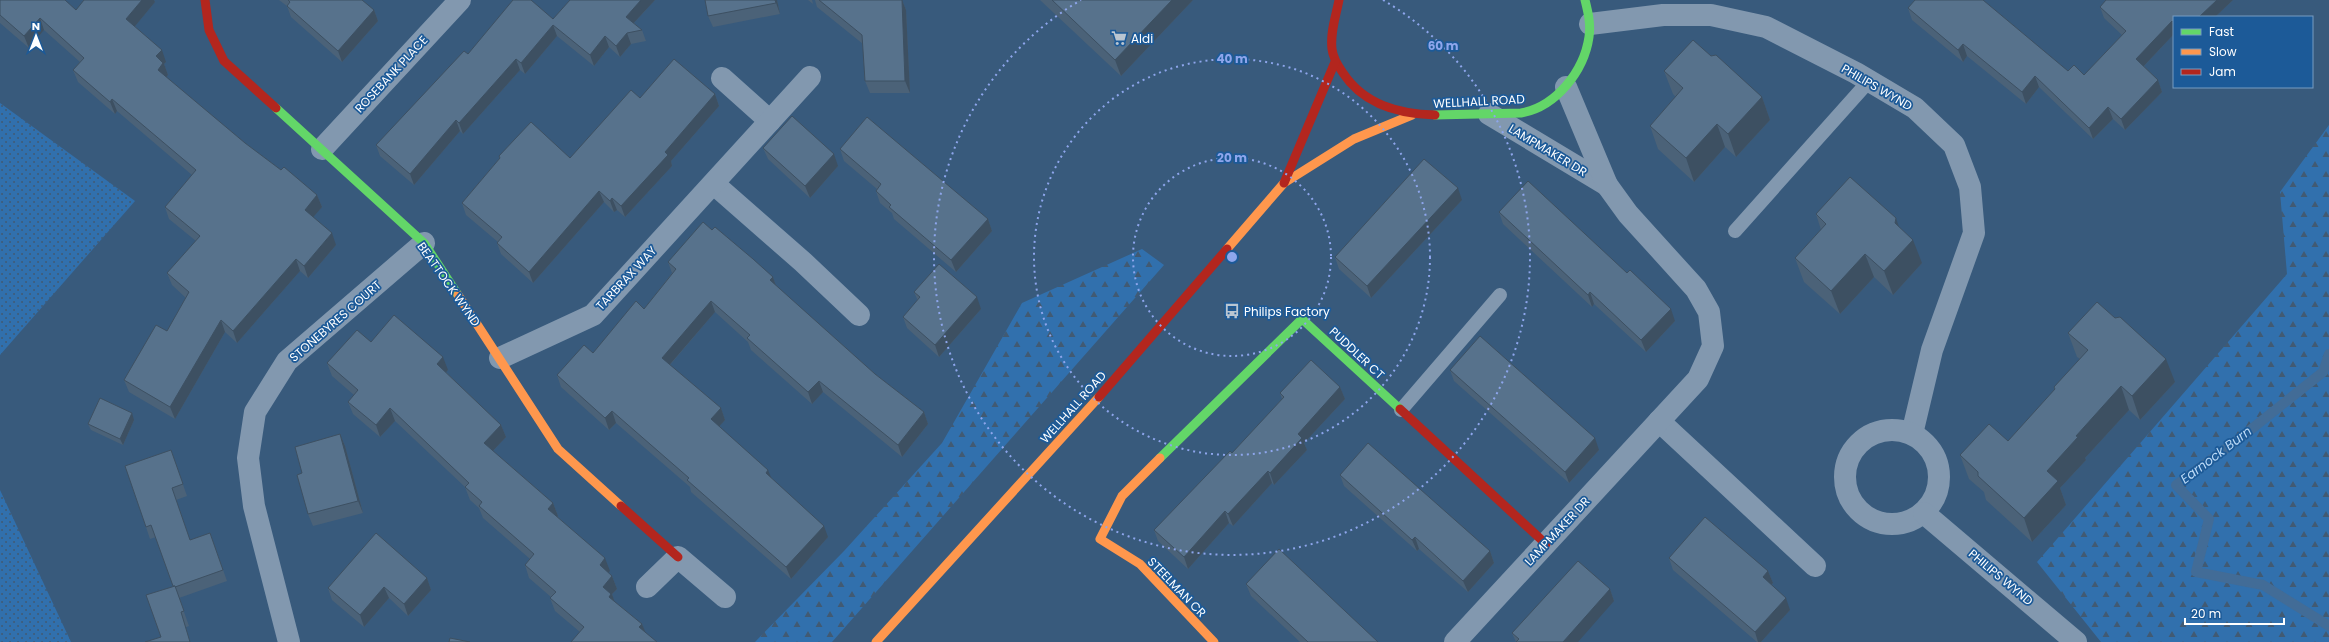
<svg xmlns="http://www.w3.org/2000/svg" width="2329" height="642" viewBox="0 0 2329 642" font-family="Poppins,sans-serif">
  <style>
    .grass { fill: url(#grass-dots) }
    .forest { fill: url(#forest-firs) }
    .lines { fill: none; stroke-linecap: round; stroke-linejoin: round }
    .stream { stroke: #426c97; stroke-width: 10 }
    .lane { stroke: #8298af; stroke-width: 14 }
    .street { stroke: #8298af; stroke-width: 22 }
    .fast { stroke: #63d668; stroke-width: 9 }
    .slow { stroke: #ff974d; stroke-width: 9 }
    .jam { stroke: #b3261e; stroke-width: 9 }
    .wall { fill: #4b6278 }
    .shaded-wall { fill: #3d5062 }
    .building { fill: #57728c; stroke: #3d5062 }
    .ring { fill: none; stroke: #8ea6ec; stroke-width: 2; stroke-dasharray: 2 4 }
    .labels { text-anchor: middle; dominant-baseline: central; stroke-width: 3.5; stroke-linejoin: round; paint-order: stroke }
    .poi-label { font-size: 12px; fill: #fff; stroke: #1c5a98; text-anchor: start }
    .street-label { font-size: 12px; fill: #fff; stroke: #1c5a98 }
    .water-label { font-size: 13px; font-style: italic; fill: #bddbf7; stroke: #1c5a98 }
    .centre { fill: #8ea6ec; stroke: #1c5a98; stroke-width: 2 }
    .ring-label { font-size: 12px; text-anchor: middle; font-weight: bold; fill: #8ea6ec; stroke: #1c5a98; stroke-width: 3.5; stroke-linejoin: round; paint-order: stroke }
  </style>
  <defs>
    <pattern id="grass-dots" width="8" height="8" patternUnits="userSpaceOnUse"><rect width="8" height="8" fill="#3170ad"/><path d="M2 2h.1M6 6h.1" fill="none" stroke="#415a73" stroke-width="1.8" stroke-linecap="round"/></pattern>
    <pattern id="forest-firs" width="22" height="20" patternUnits="userSpaceOnUse"><rect width="22" height="20" fill="#3170ad"/><path d="M5 1l3.5 6h-7zM16 11l3.5 6h-7z" fill="#415a73"/></pattern>
  </defs>
  <rect width="100%" height="100%" fill="#385a7c"/>
  <g class="grass">
    <polygon points="0,103 135,201 0,355"/>
    <polygon points="0,490 71,642 0,642"/>
  </g>
  <g class="forest">
    <polygon points="2329,125 2329,642 2101,642 2037,562 2287,274 2280,192"/>
    <polygon points="1142,249 1164,265 832,642 755,642 844,551 942,443 1022,303"/>
  </g>
  <g class="lines">
    <polyline class="stream" points="2329,354 2323,372 2239,439 2176,485 2209,519 2196,572 2263,585 2329,626"/>
    <g class="lane">
      <polyline points="1735,231 1869,81"/>
      <polyline points="1401,410 1500,295"/>
    </g>
    <g class="street">
      <polyline points="1590,24 1663,15 1711,15 1766,27 1856,73 1915,108 1954,145 1970,187 1974,233 1932,350 1912,434"/>
      <polyline points="722,78 770,121"/>
      <polyline points="1489,114 1607,185"/>
      <polyline points="322,149 460,0"/>
      <polyline points="714,184 803,262 859,315"/>
      <polyline points="500,358 593,315 810,77"/>
      <polyline points="1659,421 1815,566"/>
      <circle cx="1892" cy="477" r="47"/>
      <polyline points="1924,513 2076,642"/>
      <polyline points="647,587 678,557 725,597"/>
      <polyline points="289,642 254,506 248,458 255,412 287,361 424,243"/>
      <polyline points="1455,642 1698,379 1713,346 1709,312 1696,289 1628,214 1607,185 1566,87"/>
    </g>
    <g class="fast">
      <polyline points="276,108 424,243 458,295"/>
      <path d="M1435,115L1521,113C1556,107 1584,71 1589,37C1591,24 1588,12 1585,0"/>
      <polyline points="1160,458 1302,319 1400,409"/>
    </g>
    <g class="slow">
      <polyline points="1227,249 1284,183 1354,139 1412,115"/>
      <polyline points="458,295 558,449 621,506"/>
      <polyline points="1160,458 1122,496 1100,539 1140,564 1214,642"/>
      <polyline points="876,642 1099,397"/>
    </g>
    <g class="jam">
      <polyline points="205,0 209,30 224,61 276,108"/>
      <path d="M1339,0C1336,16 1330,32 1332,49C1333,58 1338,66 1343,73C1364,105 1399,114 1435,115"/>
      <polyline points="1284,183 1335,62"/>
      <polyline points="1099,397 1227,249"/>
      <polyline points="1400,409 1546,544"/>
      <polyline points="621,506 678,557"/>
    </g>
  </g>
  <g class="wall">
    <polygon points="0,0 76,10 84,0 154,0 155,2 135,26 166,62 164,64 168,75 166,77 245,143 281,170 317,195 322,207 313,217 336,245 308,278 300,271 237,343 225,332 175,419 129,392 124,380 167,331 186,298 172,285 167,273 196,241 169,219 165,207 192,175 117,111 115,114 78,82 73,70 80,62 44,30 29,48 0,23"/>
    <polygon points="279,0 362,0 374,10 378,21 342,62 291,17 287,6"/>
    <polygon points="570,0 655,0 634,23 642,30 646,41 631,44 620,57 609,47 594,66 557,36 525,74 520,70 463,134 460,131 414,185 380,156 376,145 468,54 553,19"/>
    <polygon points="777,0 780,14 713,27 708,16"/>
    <polygon points="808,0 812,0 813,4"/>
    <polygon points="815,0 902,0 906,10 910,93 870,93 865,81 863,44 817,7"/>
    <polygon points="1040,0 1193,0 1121,76"/>
    <polygon points="2106,0 2233,0 2215,17 2174,17 2174,34 2144,66 2158,80 2162,92 2125,130 2113,119 2093,139 2039,87 2026,104 1967,56 1963,62 1912,20 1908,8 2068,71 2084,75 2122,35 2104,18 2100,7"/>
    <polygon points="1711,56 1762,97 1770,120 1736,157 1725,147 1694,182 1658,149 1650,126 1676,97 1673,94 1664,71"/>
    <polygon points="715,94 719,106 671,161 672,166 625,217 617,210 614,212 604,202 533,283 501,254 497,243 498,242 466,215 462,203 499,159 499,156 570,158 640,98"/>
    <polygon points="763,148 838,166 810,198 768,159"/>
    <polygon points="840,149 988,219 992,231 956,272 894,219 892,213 880,203 876,191 877,189 844,161"/>
    <polygon points="1462,200 1371,298 1339,269 1335,257"/>
    <polygon points="1499,212 1675,321 1646,352 1594,304 1592,307 1503,224"/>
    <polygon points="1816,214 1899,227 1922,263 1893,295 1874,277 1840,314 1804,282 1795,258 1821,230"/>
    <polygon points="712,230 773,277 776,286 875,374 924,412 928,424 902,457 823,392 812,404 751,350 748,342 715,312 670,365 721,408 725,420 719,426 771,478 828,537 791,579 691,492 690,487 616,423 609,430 561,387 557,375 593,353 644,309 672,273 668,262"/>
    <polygon points="914,292 981,309 939,357 907,328 903,317 918,301"/>
    <polygon points="2068,333 2175,382 2140,420 2129,410 2085,458 2086,460 2060,488 2066,505 2032,542 1986,500 1984,492 1969,479 1960,455 2008,441 2055,390 2054,387 2080,359 2077,357"/>
    <polygon points="371,342 448,370 446,372 501,425 506,437 493,451 553,503 558,516 557,516 610,571 608,573 612,576 617,589 612,594 614,601 642,624 645,632 580,632 555,611 550,598 551,597 529,578 525,565 530,559 483,518 479,508 470,500 465,487 395,421 380,437 353,414 348,402 354,395 332,376 327,363"/>
    <polygon points="1450,370 1599,450 1569,483 1454,381"/>
    <polygon points="1340,387 1345,399 1304,443 1307,450 1274,485 1272,483 1233,526 1229,523 1188,569 1158,541 1154,530 1232,453 1282,399 1280,393"/>
    <polygon points="134,420 123,445 91,430 88,424"/>
    <polygon points="340,434 345,446 363,513 313,526 308,514 302,473"/>
    <polygon points="171,450 187,496 176,500 190,540 210,533 227,581 179,598 189,626 161,637 173,586 156,537 150,539 146,527"/>
    <polygon points="1340,475 1490,551 1494,563 1468,592 1419,549 1417,551 1344,486"/>
    <polygon points="1669,558 1768,571 1773,583 1771,585 1790,610 1761,642 1757,642 1673,570"/>
    <polygon points="427,578 431,590 408,616 389,598 364,627 332,600 328,588"/>
    <polygon points="1246,584 1378,642 1300,642 1251,596"/>
    <polygon points="1610,589 1614,601 1516,642 1512,633"/>
  </g>
  <g class="shaded-wall">
    <polygon points="142,0 154,0 155,2 131,31 126,19"/>
    <polygon points="641,0 655,0 630,27 626,17"/>
    <polygon points="775,0 777,0 780,14 776,3"/>
    <polygon points="902,0 906,10 910,93 905,81"/>
    <polygon points="1172,0 1193,0 1121,76 1115,60"/>
    <polygon points="2217,0 2233,0 2215,17 2199,17"/>
    <polygon points="374,10 378,21 342,62 338,51"/>
    <polygon points="40,18 44,30 29,48 24,36"/>
    <polygon points="2172,21 2174,26 2174,34 2140,70 2136,59"/>
    <polygon points="553,25 557,36 525,74 521,63"/>
    <polygon points="627,33 631,44 620,57 616,46"/>
    <polygon points="605,36 609,47 594,66 590,55"/>
    <polygon points="1963,44 1967,56 1963,62 1958,50"/>
    <polygon points="162,50 166,62 164,64 168,75 162,82 158,70 156,56"/>
    <polygon points="516,59 520,70 463,134 459,123"/>
    <polygon points="2035,76 2039,87 2026,104 2022,92"/>
    <polygon points="2158,80 2162,92 2125,130 2121,119"/>
    <polygon points="715,94 719,106 671,161 672,166 625,217 621,206 665,152"/>
    <polygon points="1762,97 1770,120 1736,157 1728,134"/>
    <polygon points="112,99 117,111 115,114 110,102"/>
    <polygon points="2108,107 2113,119 2093,139 2089,128"/>
    <polygon points="456,120 460,131 414,185 410,174"/>
    <polygon points="1717,124 1725,147 1694,182 1686,158"/>
    <polygon points="834,154 838,166 810,198 805,186"/>
    <polygon points="1458,188 1462,200 1371,298 1367,286"/>
    <polygon points="599,191 604,202 533,283 529,272"/>
    <polygon points="317,195 322,207 309,222 305,210"/>
    <polygon points="612,198 617,210 614,212 610,201"/>
    <polygon points="1896,218 1904,242 1895,223"/>
    <polygon points="988,219 992,231 956,272 951,260"/>
    <polygon points="332,233 336,245 308,278 304,266"/>
    <polygon points="1913,240 1922,263 1893,295 1884,271"/>
    <polygon points="1865,254 1874,277 1840,314 1831,291"/>
    <polygon points="296,259 300,271 237,343 233,331"/>
    <polygon points="773,277 777,289 770,280"/>
    <polygon points="1590,292 1594,304 1592,307 1588,295"/>
    <polygon points="977,297 981,309 939,357 935,345"/>
    <polygon points="711,301 715,312 666,369 662,358"/>
    <polygon points="1671,309 1675,321 1646,352 1641,340"/>
    <polygon points="221,320 225,332 175,419 170,407"/>
    <polygon points="443,357 448,370 442,377 437,364"/>
    <polygon points="2166,359 2175,382 2140,420 2132,396"/>
    <polygon points="819,381 823,392 812,404 808,392"/>
    <polygon points="2121,386 2129,410 2085,458 2086,460 2060,488 2066,505 2032,542 2024,518 2047,471 2076,436"/>
    <polygon points="1340,387 1345,399 1304,443 1307,450 1274,485 1270,473 1298,434"/>
    <polygon points="390,408 395,421 380,437 376,425"/>
    <polygon points="721,408 725,420 716,430 711,419"/>
    <polygon points="612,411 616,423 609,430 605,418"/>
    <polygon points="924,412 928,424 902,457 898,445"/>
    <polygon points="132,413 134,420 123,445 120,439"/>
    <polygon points="501,425 506,437 489,455 484,443"/>
    <polygon points="340,434 345,446 363,513 358,501"/>
    <polygon points="1595,438 1599,450 1569,483 1565,472"/>
    <polygon points="768,470 773,482 766,473"/>
    <polygon points="1268,471 1272,483 1233,526 1228,514"/>
    <polygon points="553,503 558,516 553,521 548,509"/>
    <polygon points="1225,511 1229,523 1188,569 1184,557"/>
    <polygon points="824,526 828,537 791,579 786,567"/>
    <polygon points="1415,537 1419,549 1417,551 1412,540"/>
    <polygon points="1490,551 1494,563 1468,592 1463,581"/>
    <polygon points="605,558 610,571 604,578 600,565"/>
    <polygon points="1768,571 1773,583 1767,589 1763,577"/>
    <polygon points="612,576 617,589 612,594 616,606 613,609 603,587"/>
    <polygon points="427,578 431,590 408,616 404,604"/>
    <polygon points="384,587 389,598 364,627 360,615"/>
    <polygon points="1610,589 1614,601 1578,642 1563,642"/>
    <polygon points="1786,598 1790,610 1761,642 1758,642 1755,632"/>
    <polygon points="642,624 647,636 639,627"/>
  </g>
  <g class="building">
    <polygon points="0,0 65,0 76,10 84,0 142,0 126,19 162,50 156,56 163,63 158,70 245,143 281,170 284,167 317,195 305,210 332,233 304,266 296,259 233,331 221,320 170,407 124,380 156,325 167,331 189,292 167,273 200,236 165,207 196,170 112,99 110,102 73,70 84,58 40,18 24,36 0,15"/>
    <polygon points="288,0 362,0 374,10 338,51 287,6 290,2"/>
    <polygon points="513,0 531,0 553,19 570,0 641,0 626,17 642,30 627,33 616,46 605,36 590,55 553,25 521,63 516,59 459,123 456,120 410,174 376,145 464,51 468,54"/>
    <polygon points="705,0 775,0 776,3 708,16"/>
    <polygon points="819,0 902,0 905,81 865,81 862,35"/>
    <polygon points="1052,0 1172,0 1115,60"/>
    <polygon points="1915,0 1983,0 2068,71 2074,65 2084,75 2126,31 2100,7 2106,0 2217,0 2199,17 2174,17 2174,23 2172,21 2136,59 2158,80 2121,119 2108,107 2089,128 2035,76 2022,92 1963,44 1958,50 1908,8"/>
    <polygon points="1693,40 1711,56 1716,55 1762,97 1728,134 1717,124 1686,158 1650,126 1683,88 1664,71"/>
    <polygon points="674,59 715,94 665,152 668,155 621,206 612,198 610,201 599,191 529,272 497,243 502,237 462,203 500,158 499,156 531,122 570,158 631,90 640,98"/>
    <polygon points="792,116 834,154 805,186 763,148"/>
    <polygon points="867,117 988,219 951,260 889,207 891,205 876,191 881,184 840,149"/>
    <polygon points="1424,159 1458,188 1367,286 1335,257"/>
    <polygon points="1850,177 1896,218 1895,223 1913,240 1884,271 1865,254 1831,291 1795,258 1826,224 1816,214"/>
    <polygon points="1528,181 1627,273 1630,270 1671,309 1641,340 1590,292 1588,295 1499,212"/>
    <polygon points="703,222 712,230 715,227 753,259 773,277 770,280 875,374 924,412 898,445 819,381 808,392 747,338 750,335 711,301 662,358 721,408 711,419 768,470 766,473 824,526 786,567 687,480 689,478 612,411 605,418 557,375 584,345 593,353 636,301 644,309 676,269 668,262"/>
    <polygon points="939,264 977,297 935,345 903,317 920,297 914,292"/>
    <polygon points="2097,302 2115,318 2120,317 2166,359 2132,396 2121,386 2076,436 2078,437 2047,471 2058,481 2024,518 1978,476 1978,472 1960,455 1989,424 2008,441 2055,389 2054,387 2088,350 2068,333"/>
    <polygon points="394,315 443,357 437,364 501,425 484,443 553,503 548,509 605,558 600,565 612,576 603,587 611,594 609,597 642,624 639,627 657,642 571,642 584,627 550,598 556,592 525,565 534,554 479,506 482,502 465,487 469,483 390,408 376,425 348,402 358,390 327,363 357,330 371,342"/>
    <polygon points="1480,336 1595,438 1565,472 1450,370"/>
    <polygon points="1311,360 1340,387 1298,434 1302,438 1270,473 1268,471 1228,514 1225,511 1184,557 1154,530 1230,451 1232,453 1284,397 1280,393"/>
    <polygon points="100,398 132,413 120,439 88,424"/>
    <polygon points="340,434 358,501 308,514 297,475 302,473 295,447"/>
    <polygon points="1368,443 1490,551 1463,581 1415,537 1412,540 1340,475"/>
    <polygon points="171,450 183,484 172,488 190,540 210,533 223,570 175,587 175,586 173,586 151,525 146,527 125,466"/>
    <polygon points="1705,517 1768,571 1763,577 1786,598 1755,632 1669,558"/>
    <polygon points="376,533 427,578 404,604 384,587 360,615 328,588"/>
    <polygon points="1279,549 1378,642 1308,642 1246,584"/>
    <polygon points="1578,561 1610,589 1563,642 1516,642 1519,639 1512,633"/>
    <polygon points="175,586 184,611 181,612 190,642 145,642 161,637 146,595"/>
    <polygon points="450,638 470,642 449,642"/>
  </g>
  <g class="ring">
    <circle cx="1232" cy="257" r="99"/>
    <circle cx="1232" cy="257" r="198"/>
    <path d="M1383 0A298 298 0 1 1 1081 0"/>
  </g>
  <defs>
    <symbol id="supermarket-bare" viewBox="-9 -9 18 18"><path d="M-6-5.5h2.5l.6 2H6L4.5 2H-2.5L-4.4-4H-6ZM-1.5 3.2a1.3 1.3 0 1 0 .1 0ZM3 3.2a1.3 1.3 0 1 0 .1 0Z" fill="#b9c5d1" stroke="#1c5a98" stroke-width="2.5" paint-order="stroke"/></symbol>
    <symbol id="bus-bare" viewBox="-9 -9 18 18"><path d="M-5-6H5V4H4V6H2V4H-2V6H-4V4H-5ZM-3.5-4V0h7V-4ZM-3.5 1.2v1.5H-2V1.2ZM2 1.2v1.5H3.5V1.2Z" fill="#b9c5d1" stroke="#1c5a98" stroke-width="2.5" paint-order="stroke"/></symbol>
  </defs>
  <g fill-rule="evenodd">
    <use href="#supermarket-bare" x="1108" y="27" width="22" height="22"/>
    <use href="#bus-bare" x="1221" y="300" width="22" height="22"/>
  </g>
  <g class="labels">
    <g class="poi-label">
      <text x="1131" y="38">Aldi</text>
      <text x="1244" y="311">Philips Factory</text>
    </g>
    <g class="street-label">
      <text transform="translate(391 74) rotate(-47)">ROSEBANK PLACE</text>
      <text transform="translate(1877 87) rotate(30)">PHILIPS WYND</text>
      <text transform="translate(1479 101) rotate(-3)">WELLHALL ROAD</text>
      <text transform="translate(1548 150) rotate(31)">LAMPMAKER DR</text>
      <text transform="translate(626 278) rotate(-47)">TARBRAX WAY</text>
      <text transform="translate(449 284) rotate(55)">BEATTOCK WYND</text>
      <text transform="translate(335 321) rotate(-41)">STONEBYRES COURT</text>
      <text transform="translate(1357 353) rotate(43)">PUDDLER CT</text>
      <text transform="translate(1073 407) rotate(-48)">WELLHALL ROAD</text>
      <text transform="translate(1557 531) rotate(-47)">LAMPMAKER DR</text>
      <text transform="translate(2001 577) rotate(40)">PHILIPS WYND</text>
      <text transform="translate(1177 587) rotate(46)">STEELMAN CR</text>
    </g>
    <g class="water-label">
      <text transform="translate(2216 455) rotate(-37)">Earnock Burn</text>
    </g>
  </g>
  <circle cx="1232" cy="257" r="6" class="centre"/>
  <g class="ring-label">
    <text x="1443" y="50">60 m</text>
    <text x="1232" y="63">40 m</text>
    <text x="1232" y="162">20 m</text>
  </g>
  <rect x="2173" y="16" width="140" height="72" fill="#1c5a98" stroke="#779cc1"/>
  <rect x="2181" y="29" width="20" height="6" fill="#63d668" stroke="#779cc1"/>
  <text x="2209" y="36" font-size="12" fill="#ffffff">Fast</text>
  <rect x="2181" y="49" width="20" height="6" fill="#ff974d" stroke="#779cc1"/>
  <text x="2209" y="56" font-size="12" fill="#ffffff">Slow</text>
  <rect x="2181" y="69" width="20" height="6" fill="#b3261e" stroke="#779cc1"/>
  <text x="2209" y="76" font-size="12" fill="#ffffff">Jam</text>
  <g transform="translate(36 36)" stroke="#1c5a98" stroke-width="3" paint-order="stroke">
  <path d="M0-3L7 15L0 10L-7 15Z" fill="#ffffff"/>
  <text y="-6" font-size="11" font-weight="bold" text-anchor="middle" fill="#ffffff">N</text>
  </g>
  <path d="M2185 618v6h99v-6" fill="none" stroke="#ffffff" stroke-width="2"/>
  <text x="2191" y="618" font-size="12" fill="#ffffff" stroke="#1c5a98" stroke-width="3" paint-order="stroke">20 m</text>
</svg>
